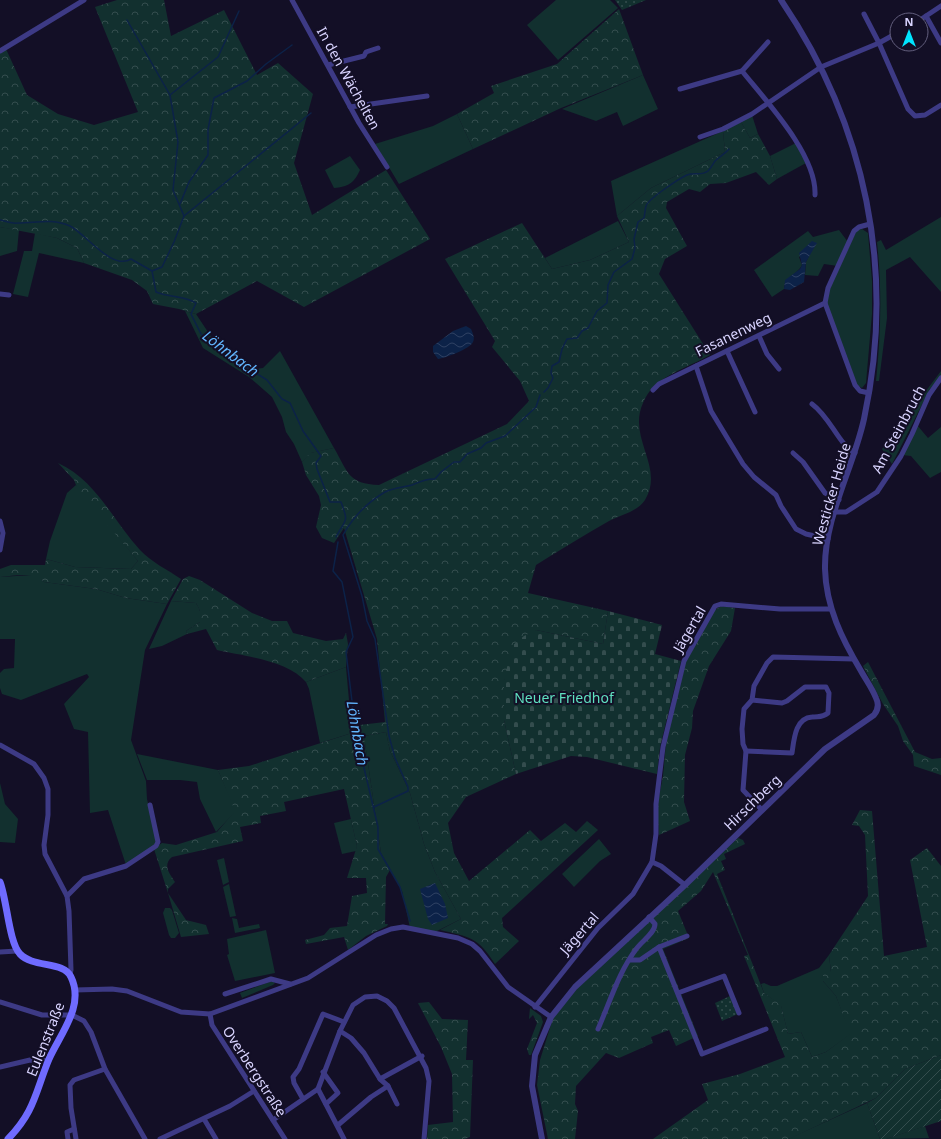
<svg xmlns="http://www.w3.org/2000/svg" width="941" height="1139" viewBox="0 0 941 1139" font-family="'Noto Sans',sans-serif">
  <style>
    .grass { fill: #12302f }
    .forest { fill: url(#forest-crowns) }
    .cemetery { fill: url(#cemetery-stones) }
    .park { fill: url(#park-dots) }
    .garden { fill: url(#garden-furrows) }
    .water { fill: url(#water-waves) }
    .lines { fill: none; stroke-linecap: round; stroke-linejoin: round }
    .stream { stroke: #0c2248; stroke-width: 1.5 }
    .minor { stroke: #3d3a85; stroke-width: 5 }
    .tertiary { stroke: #3d3a85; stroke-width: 6 }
    .secondary { stroke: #6f6bff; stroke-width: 7 }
    .labels { text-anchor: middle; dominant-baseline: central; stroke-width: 4; stroke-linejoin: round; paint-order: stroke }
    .street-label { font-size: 14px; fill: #d9d4ff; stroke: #130f26 }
    .park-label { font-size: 14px; fill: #5fe0c0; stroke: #130f26 }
    .water-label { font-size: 15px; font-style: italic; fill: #62b6ff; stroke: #130f26 }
  </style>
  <defs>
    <pattern id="forest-crowns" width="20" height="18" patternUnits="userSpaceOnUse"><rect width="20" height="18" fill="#12302f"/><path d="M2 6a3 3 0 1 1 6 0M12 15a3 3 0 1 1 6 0" fill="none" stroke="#344d4e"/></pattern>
    <pattern id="cemetery-stones" width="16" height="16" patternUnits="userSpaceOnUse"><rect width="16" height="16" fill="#12302f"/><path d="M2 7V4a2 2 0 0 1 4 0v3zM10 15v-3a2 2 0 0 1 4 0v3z" fill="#344d4e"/></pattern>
    <pattern id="park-dots" width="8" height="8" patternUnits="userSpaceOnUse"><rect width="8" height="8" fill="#12302f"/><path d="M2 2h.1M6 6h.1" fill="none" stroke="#344d4e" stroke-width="1.8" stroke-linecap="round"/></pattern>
    <pattern id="garden-furrows" width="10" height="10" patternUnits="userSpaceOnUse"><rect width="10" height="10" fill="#12302f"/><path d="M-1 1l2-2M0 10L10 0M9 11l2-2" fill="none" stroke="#344d4e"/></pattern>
    <pattern id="water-waves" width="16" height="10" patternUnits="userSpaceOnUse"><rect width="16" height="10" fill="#0c2248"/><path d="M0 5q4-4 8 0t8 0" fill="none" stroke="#2f4163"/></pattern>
  </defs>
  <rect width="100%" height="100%" fill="#130f26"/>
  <g class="grass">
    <polygon points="556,0 610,0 618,8 558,60 527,25"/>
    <polygon points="643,75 658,109 623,126 617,112 596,121 562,109"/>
    <polygon points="457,114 473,149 399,184 375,144 433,126"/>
    <polygon points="752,115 758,134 750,138 741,122"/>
    <polygon points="723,131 725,152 651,188 617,216 611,181"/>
    <polygon points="796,143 806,163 777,179 770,156"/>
    <path d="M350,156L360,170C354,183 348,187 334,188L325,170Z"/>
    <path d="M941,217V292L910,257L886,270L887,318L879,381H876C881,334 882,289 877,242L881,240L886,250Z"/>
    <polygon points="618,221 629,242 590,260 552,269 545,258"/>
    <polygon points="0,227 19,230 17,251 0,256"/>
    <polygon points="862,229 868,233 872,281 872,314 866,383 862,388 855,384 826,303 829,289 857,230"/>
    <path d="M839,230L848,242L838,266L824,264L818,276L805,275L806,262L810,254L799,257L802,265C798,274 784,277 784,289L772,297L754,270L808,231L813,237Z"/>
    <polygon points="35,233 57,238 77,248 84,263 39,253 28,297 13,294 24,251 32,251"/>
    <polygon points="185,311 196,314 212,338 255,369 263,368 280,351 334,448 311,453 302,462 294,444 286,432 282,417 272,397 249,377 203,348"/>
    <polygon points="941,371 941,376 930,389 892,464 882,449"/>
    <polygon points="917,425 928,438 941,427 941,472 930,478 911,456 902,455"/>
    <polygon points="76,485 138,561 131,569 75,567 46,559 50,541 67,493"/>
    <polygon points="32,575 39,577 44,582 96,589 126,598 167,604 145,650 131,740 146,781 147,799 157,841 155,845 126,865 108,810 90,813 88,732 74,729 64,704 89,677 87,674 21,700 2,694 0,688 0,673 4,669 14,668 15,639 0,639 0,577"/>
    <polygon points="171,601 196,603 200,611 200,622 186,631 187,634 162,646 149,649"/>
    <polygon points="346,667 352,733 320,743 309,689 306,682"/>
    <polygon points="386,732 390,751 410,793 424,844 435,872 461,919 433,933 410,928 402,891 381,853 364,736"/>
    <polygon points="137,754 218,770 236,811 216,832 200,799 197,782 180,780 147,780"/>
    <polygon points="0,783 5,804 18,819 15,843 0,842"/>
    <polygon points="351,819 357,846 356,851 342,854 334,823"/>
    <polygon points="599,839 611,854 600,861 574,887 562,874"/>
    <polygon points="224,858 229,882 223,885 217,860"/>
    <polygon points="229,884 236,916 230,917 223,887"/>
    <polygon points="165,908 170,908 172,910 179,933 175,938 171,938 169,935 163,913"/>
    <polygon points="232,918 237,919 239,928 259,924 260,928 235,933"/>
    <polygon points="266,930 275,973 235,981 227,955 229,954 227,939"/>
    <polygon points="829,955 831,972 823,981 836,996 851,1034 826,1052 812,1057 801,1032 788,1034 781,1006 764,993 761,984 764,983 771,986 777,986 819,968"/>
    <polygon points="272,981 275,983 273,985 242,998 240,993"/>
    <polygon points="867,1103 880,1139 790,1139 790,1138"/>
    <polygon points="925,1126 929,1138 886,1139"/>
  </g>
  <g class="forest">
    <polygon points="117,0 164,0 171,36 224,10 257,75 278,63 313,94 294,163 312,215 386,170 430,239 304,307 257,281 196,314 179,309 153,304 147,291 132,280 84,263 77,248 57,238 0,227 0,52 6,49 27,95 58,114 94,125 138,112 95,7"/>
    <polygon points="619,9 643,75 561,108 473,149 457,114 494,93 491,86 557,64"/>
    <path d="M741,122L750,138L758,134L770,156L777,179L769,185L756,172L726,183L710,184L700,192L689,189L667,202L666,208L687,246L665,259L659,274L710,355C694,364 674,371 659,382C652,386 646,396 643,403C627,438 665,467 645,500C637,512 620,515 609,521C584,535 560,550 536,565L528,593L608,611L603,644L536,630L504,680V720L516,774L466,797L448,823L454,853L469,881L530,830L541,841L565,823L576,832L587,821L598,830L502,918L503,927L519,941L495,964C478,937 470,937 440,930L461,919L435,872L424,844L410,793L390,751L386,732L364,736L381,853L390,870L386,877L385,924H388L387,926L366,936L348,950L344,937L306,944L305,940L324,935L330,928L347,926L352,896L367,893L366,878H347L357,846L344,789L284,802L286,811L260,816L261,823L240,827L243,841L172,857C162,865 170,874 175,882L168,889V893L154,849L162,843L176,845L217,832L235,811L218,770L249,766L352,733L351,726L385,722L377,639L344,528L334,543L322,538L316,527L321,505L319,496L306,475L302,462L310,453L334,448C348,472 348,484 379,485L507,424L529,401L520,381L492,347L495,341L445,259L522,223L552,269L590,260L629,242L617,216L651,188L725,152L723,131Z"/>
    <path d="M58,463C97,481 113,521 140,550C151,562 168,570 181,579L167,604L126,598L96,589L44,582C33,571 14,576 0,577V569L11,565H45L46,559L75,567L131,569L138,561L78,490L74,480Z"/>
    <path d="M189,576L200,580L252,613L272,621H287L293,633L326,641L343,639L346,633L348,644L346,667L306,682C288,660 243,656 217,650L206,629L187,634L186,631L200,622V611L196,603L171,601L183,579Z"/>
    <polygon points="721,606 735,608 731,631 709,666 693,711 692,728 685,755 684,802 690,821 659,835 657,807 663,776 666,743 686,661 715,610"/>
    <polygon points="868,662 915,752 932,759 941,758 941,775 914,766 913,755 903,741 898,726 883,704 863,666"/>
    <polygon points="860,810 872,811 884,956 927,947 910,860 927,848 941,866 941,1055 905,1069 876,1098 789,1139 653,1139 708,1100 702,1084 740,1074 785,1057 744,956 748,955 713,872 701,891 678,911 689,938 663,949 698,1036 676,1046 669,1030 651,1037 653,1043 619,1058 606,1053 576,1086 575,1104 578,1111 575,1139 548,1139 537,1085 540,1060 553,1018 577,989 738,838 743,840 745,844 724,854 726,859 721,861 725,870 717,874 764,993 781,1005 788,1034 801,1032 812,1057 826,1052 850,1034 836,996 823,981 823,974 827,971 831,972 829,955 868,896 865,835 859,826 852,825"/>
    <polygon points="168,893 186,920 206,925 209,934 181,937"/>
    <polygon points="429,1002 442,1019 468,1020 466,1060 473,1060 470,1137 465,1139 427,1139 428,1125 453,1122 452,1074 441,1047 418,1003"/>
    <polygon points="530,1008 541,1016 543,1022 531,1055 529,1055 527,1049 537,1023 533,1015 529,1019"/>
  </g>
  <polygon class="cemetery" points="608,611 662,625 655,654 681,661 660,747 657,774 587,757 571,756 516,774 504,720 504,680 512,646 524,636 536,630 603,644"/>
  <g class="park">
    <polygon points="615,0 646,0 622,10"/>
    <polygon points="730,996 738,1014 722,1021 715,1003"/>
  </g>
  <polygon class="garden" points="941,1055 941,1121 886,1139 880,1139 867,1103 876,1098 905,1069"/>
  <g class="water">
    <polygon points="812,241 817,243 806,262 804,282 790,290 784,289 785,280 800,269 802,265 799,253"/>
    <path d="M466,326L471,329C473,334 475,338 473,342C470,349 445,358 438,359L433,352V346L453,331Z"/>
    <polygon points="435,883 445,904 448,918 432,925 428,919 420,889"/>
  </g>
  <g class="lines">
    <g class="stream">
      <path d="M127,20L170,95L178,142L173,190L184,216L174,242L162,267L152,271L156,292C171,298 184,295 196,303L191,314L201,334L233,359L267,380L282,399L290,403L303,431L321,456L316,463L317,469L330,502H341C349,523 346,518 336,537"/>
      <polyline points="170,95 218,57 239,11"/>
      <polyline points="180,204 189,182 208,155 208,130 214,98 247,81 266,64 292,45"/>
      <polyline points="184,216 311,113"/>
      <path d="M0,220C6,221 12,224 18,223C36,223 52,218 70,226C86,234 112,271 131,259L152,271"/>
      <path d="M544,392L548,388L553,378L551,373L552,366L559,362L562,349L567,339L577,338L582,331L588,328L597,311L607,303L608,285L614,272L632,259L635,248L634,239L638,222L644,218C645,214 645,209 646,206C648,199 680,178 687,175C694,172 702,176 708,171C711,168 713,164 715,161C720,156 725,154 729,149"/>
      <polyline points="338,542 333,571 342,582 353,637 346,652 356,734 378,827 378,849 400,887 410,921"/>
      <path d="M374,807L408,791V787L395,758L389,736L375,639L367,621L362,596L343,535C353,517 368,502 385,492C392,488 404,487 412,485C420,482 426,478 435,479L441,472L454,462H460L467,454L481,448L486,443L505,436L536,407L540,395"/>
    </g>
    <g class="minor">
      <polyline points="292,0 359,123 387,167"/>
      <polyline points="864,14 879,43 908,109 915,116 925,115 941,105"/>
      <polyline points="926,16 941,43"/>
      <polyline points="920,20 941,6"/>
      <path d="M768,42L742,71C766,101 817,155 815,195"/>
      <polyline points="0,51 84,0"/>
      <polyline points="328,65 364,56 366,52 378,48"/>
      <polyline points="680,89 742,71"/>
      <polyline points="350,107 427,96"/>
      <polyline points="700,137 723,129 752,114 821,67 879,43 897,33"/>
      <polyline points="0,294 9,295"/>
      <polyline points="759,336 767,354 779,369"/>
      <polyline points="727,351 755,412"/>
      <polyline points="696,366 711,411 743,464 754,477 776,495 781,506 796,529 806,534 828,539"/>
      <polyline points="653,390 659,384 825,303"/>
      <polyline points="869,393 860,391 855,385 825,303 828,288 854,231 859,227 870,224"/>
      <path d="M812,404C831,418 838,444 855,453"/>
      <polyline points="793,453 803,462 825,493 839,500"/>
      <polyline points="835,512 846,512 877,492 901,456 912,434 929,395 941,378"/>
      <polyline points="0,521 3,533 0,550"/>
      <polyline points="0,745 34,764 44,778 48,789 48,815 44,845 45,854 67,896 69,911 71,970 70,974"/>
      <path d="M746,751L792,753C794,740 795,718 812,717C819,716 822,718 828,713L829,693L826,687H805L787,701L782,703L752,700"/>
      <polyline points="761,809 743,790 746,751 743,744 742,729 744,709 752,700 754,686 767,663 773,657 854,659"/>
      <polyline points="652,862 661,866 685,885"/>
      <polyline points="67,896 84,879 126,866 156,846 158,842 150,805"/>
      <polyline points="687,936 659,947 702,1054 766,1029"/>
      <polyline points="0,952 17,951"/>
      <polyline points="630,960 640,960 659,947"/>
      <polyline points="75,990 112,989 127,991 181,1012 210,1014 308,978 376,935 391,929 403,927 458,938 472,944 480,951 508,987 551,1017"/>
      <polyline points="678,993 724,976 739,1013"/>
      <polyline points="225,994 271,979 290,984"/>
      <polyline points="0,1002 42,1015 72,1015 84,1021 91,1032 105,1069 145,1139"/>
      <polyline points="535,1007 598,928 633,894 652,862 656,834 656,804 663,747 684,661 715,606 721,604 780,609 831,609"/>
      <polyline points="210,1014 212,1025 285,1139"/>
      <path d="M598,1029C610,1002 619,971 637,948C642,941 655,933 655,924L649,917"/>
      <polyline points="340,1031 351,1038 364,1053 380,1079 388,1086 397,1104"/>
      <polyline points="0,1067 30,1060 49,1061"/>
      <polyline points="323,1072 338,1093 326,1104"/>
      <polyline points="380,1079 422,1056"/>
      <polyline points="318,1089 344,1139"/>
      <polyline points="303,1099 294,1083 293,1077 299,1069 323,1014 344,1022"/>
      <polyline points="204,1119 216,1139"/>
      <polyline points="273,1120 318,1089 340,1031 353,1005 365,997 377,996 387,1001 394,1008 426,1068 429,1081 424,1139"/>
      <polyline points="338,1125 371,1097 388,1086"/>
      <polyline points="68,1139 67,1132 74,1129"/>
      <polyline points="76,1139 71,1108 70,1085 74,1080 105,1069"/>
      <polyline points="160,1139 230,1106 254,1091"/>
    </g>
    <path class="tertiary" d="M542,1139L532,1086L535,1055L551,1017L575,987L685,885L825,749L874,715C878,710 879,704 876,698C872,688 866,680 861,671C842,639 826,607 825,569C824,518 853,469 864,419C896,271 866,125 781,0"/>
    <path class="secondary" d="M0,882C7,900 9,943 20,954C33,968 64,961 71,977C85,1006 60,1034 49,1059C35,1093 35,1111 8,1139"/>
  </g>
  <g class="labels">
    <g class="street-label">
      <text transform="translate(349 78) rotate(61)">In den Wächelten</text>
      <text transform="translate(733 334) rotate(-26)">Fasanenweg</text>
      <text transform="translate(898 429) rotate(-62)">Am Steinbruch</text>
      <text transform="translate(831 494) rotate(-74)">Westicker Heide</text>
      <text transform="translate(689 629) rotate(-60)">Jägertal</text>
      <text transform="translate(752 802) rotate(-44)">Hirschberg</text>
      <text transform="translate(579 933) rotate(-49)">Jägertal</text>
      <text transform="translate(45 1039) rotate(-68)">Eulenstraße</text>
      <text transform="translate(255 1071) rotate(57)">Overbergstraße</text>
    </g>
    <g class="park-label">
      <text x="564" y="697">Neuer Friedhof</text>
    </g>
    <g class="water-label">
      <text transform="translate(231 353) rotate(37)">Löhnbach</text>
      <text transform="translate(358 733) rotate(80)">Löhnbach</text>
    </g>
  </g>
  <g transform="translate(909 32)"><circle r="19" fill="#130f26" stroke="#625e7d"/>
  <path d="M0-3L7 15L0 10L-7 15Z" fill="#00e5ff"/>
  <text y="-6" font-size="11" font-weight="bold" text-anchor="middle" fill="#d9d4ff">N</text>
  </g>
</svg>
